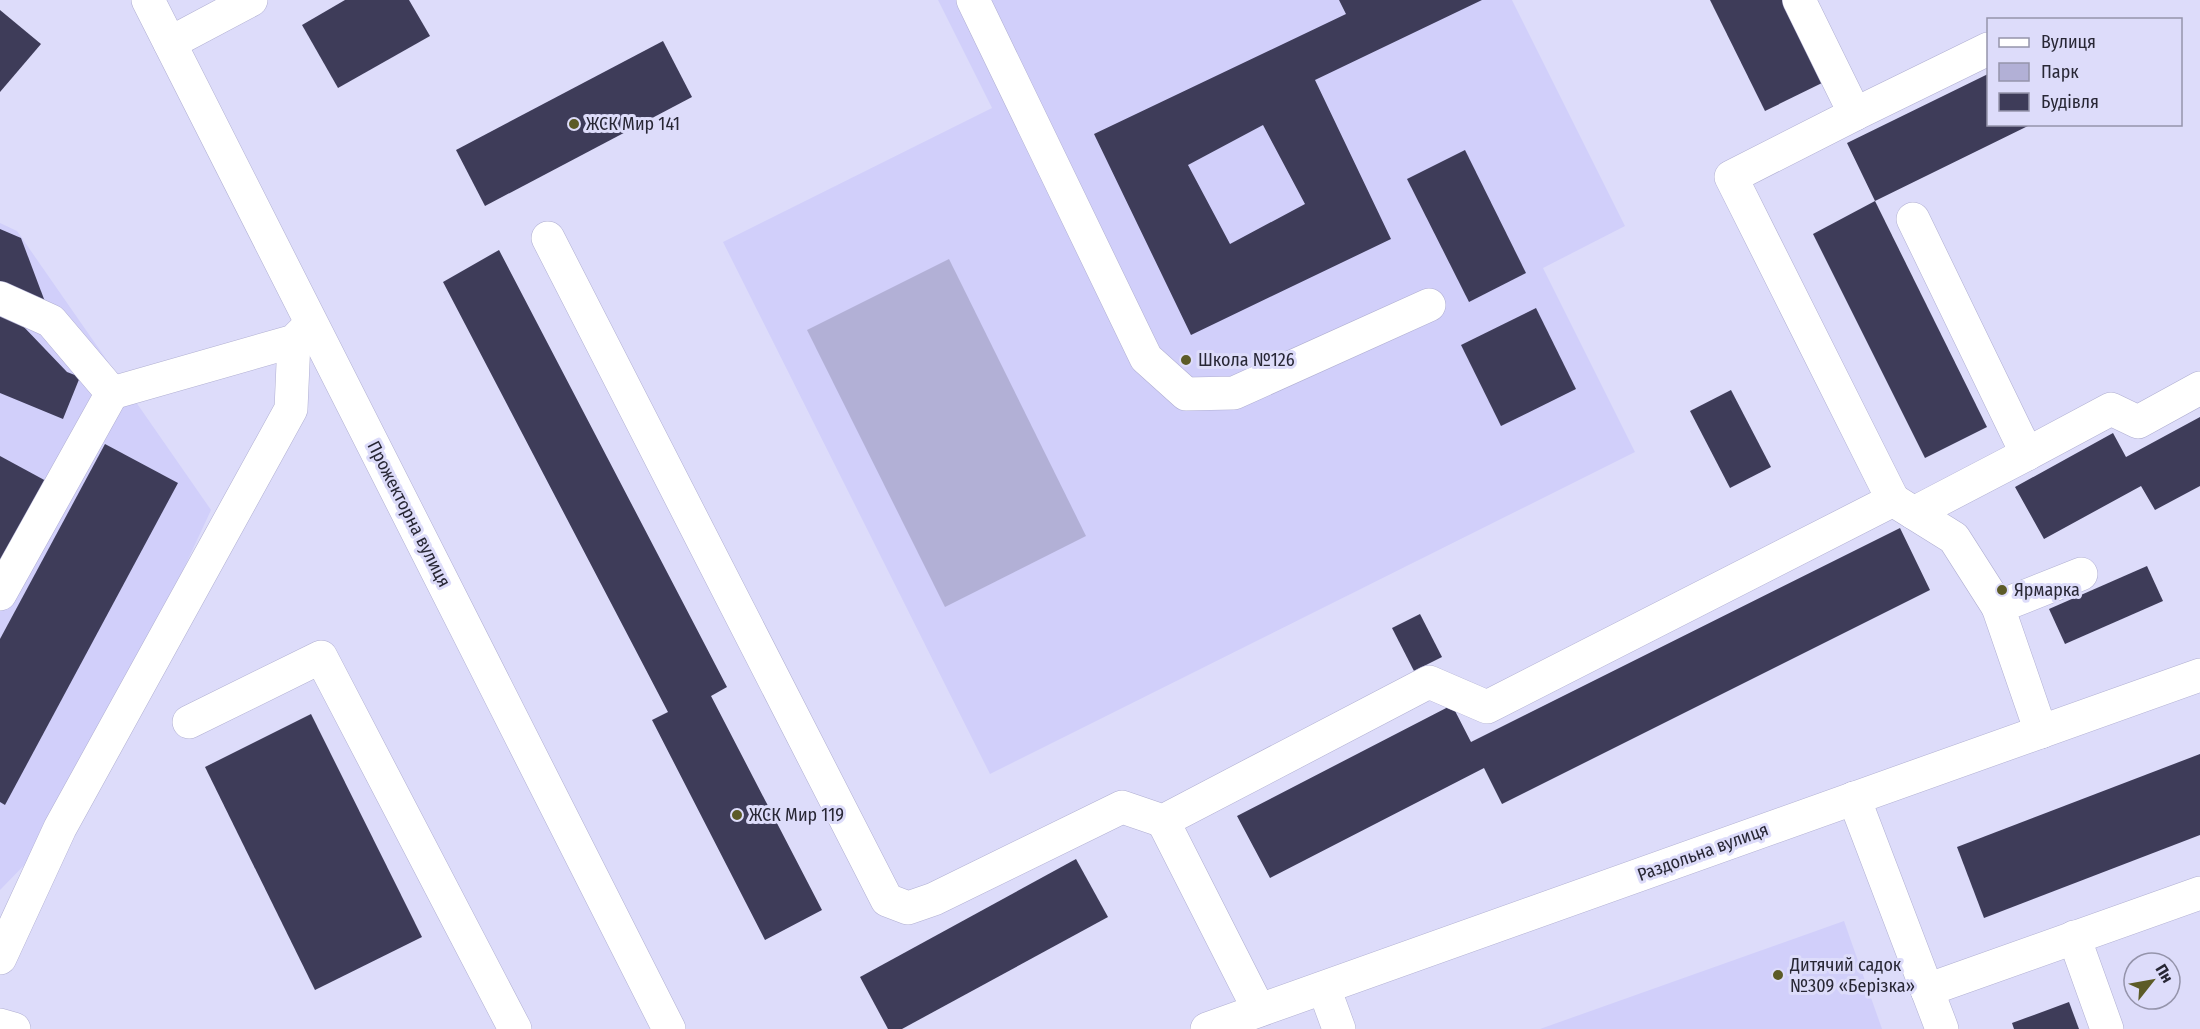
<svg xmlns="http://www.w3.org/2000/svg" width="2200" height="1029" viewBox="0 0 2200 1029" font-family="'Fira Sans Condensed',sans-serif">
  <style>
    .built { fill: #d1cffa }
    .green { fill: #b2b0d6 }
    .building { fill: #3e3c59; fill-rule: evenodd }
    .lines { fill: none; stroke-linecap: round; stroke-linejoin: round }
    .minor-casing { stroke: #b0afd2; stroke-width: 34 }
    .minor { stroke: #fff; stroke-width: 33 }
    .poi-dot { fill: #5c5b27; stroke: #dddcfa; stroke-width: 2 }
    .labels { text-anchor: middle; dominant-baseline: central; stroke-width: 6; stroke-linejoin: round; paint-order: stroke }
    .poi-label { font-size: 18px; fill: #282735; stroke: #dddcfa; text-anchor: start }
    .street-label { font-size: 18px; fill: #282735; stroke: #dddcfa }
  </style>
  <rect width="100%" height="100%" fill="#dddcfa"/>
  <g class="built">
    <polygon points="938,0 1512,0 1625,226 1543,268 1635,452 990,774 723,242 992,108"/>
    <polygon points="0,223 17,231 211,510 66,822 0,890"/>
    <polygon points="1844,921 1882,1029 1540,1029"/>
  </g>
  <polygon class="green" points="949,259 1086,536 945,607 807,330"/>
  <g class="building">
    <polygon points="345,0 409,0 430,36 338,88 302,25"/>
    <path d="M1339,0H1482L1315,80L1391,239L1191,335L1094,134L1346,14ZM1263,125L1305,204L1230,244L1188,165Z"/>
    <polygon points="1710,0 1783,0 1824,82 1765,111"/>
    <polygon points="0,10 41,44 0,92"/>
    <polygon points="663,41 692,97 485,206 456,150"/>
    <polygon points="1988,74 1988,124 2032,124 1875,201 1847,143"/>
    <polygon points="1465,150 1526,273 1469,302 1407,179"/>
    <polygon points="1875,201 1987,427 1925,458 1813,234"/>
    <polygon points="0,229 21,238 47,307 0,283"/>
    <polygon points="499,250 727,687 711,696 822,910 765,940 652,720 668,712 443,282"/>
    <polygon points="1536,308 1576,389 1501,426 1461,345"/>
    <polygon points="0,316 22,325 67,372 80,377 63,419 0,393"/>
    <polygon points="1731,390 1771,467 1730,488 1690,411"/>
    <polygon points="2200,417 2200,486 2155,510 2141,486 2044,539 2015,487 2113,433 2126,457"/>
    <polygon points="105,444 178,483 5,805 0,802 0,639"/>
    <polygon points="0,456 48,482 0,568"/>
    <polygon points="1900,528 1930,590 1502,804 1484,768 1270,878 1237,816 1452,705 1471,742"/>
    <polygon points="2147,566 2163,601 2065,644 2049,609"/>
    <polygon points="1420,614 1442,657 1414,671 1392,628"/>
    <polygon points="311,714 422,937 315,990 205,767"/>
    <polygon points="2200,754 2200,835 1984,918 1957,847"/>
    <polygon points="1076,859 1108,917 902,1029 888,1029 860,977"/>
    <polygon points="2069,1002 2079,1029 2014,1029 2012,1023"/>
  </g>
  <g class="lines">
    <defs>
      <g id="minor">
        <polyline points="148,0 669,1029"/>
        <polyline points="973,0 1146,358 1186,394 1234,393 1429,305"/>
        <polyline points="1799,0 1855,114 1988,49"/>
        <polyline points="170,43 251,0"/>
        <polyline points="1855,114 1731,177 1893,500"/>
        <polyline points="1913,219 2027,454 1914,513"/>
        <polyline points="548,238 887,900 908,908 934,899 1122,807 1163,821 1429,682 1487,707 1893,500 1954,538 1998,607"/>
        <polyline points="0,298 51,321 112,393 294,341 309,326"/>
        <polyline points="2027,454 2111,409 2138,422 2200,388"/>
        <polyline points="0,594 112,393"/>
        <polyline points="189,722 321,657 515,1029"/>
        <polyline points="2041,732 1998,607 2081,574"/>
        <polyline points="1854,798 1942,1029"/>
        <polyline points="1163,821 1259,1010"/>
        <polyline points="2074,937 2107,1029"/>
        <polyline points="0,958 60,828 291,409 294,341"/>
        <polyline points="1324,988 1339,1029"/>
        <polyline points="1927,990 2200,893"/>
        <polyline points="0,1025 14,1029"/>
        <polyline points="1207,1029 2200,675"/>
      </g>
    </defs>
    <use href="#minor" class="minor-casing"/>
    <use href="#minor" class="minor"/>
  </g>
  <g class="poi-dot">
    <circle cx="574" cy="124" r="6"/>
    <circle cx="1186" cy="360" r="6"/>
    <circle cx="2002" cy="590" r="6"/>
    <circle cx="737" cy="815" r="6"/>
    <circle cx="1778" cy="975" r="6"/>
  </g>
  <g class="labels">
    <g class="poi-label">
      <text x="586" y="124">ЖСК Мир 141</text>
      <text x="1198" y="360">Школа №126</text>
      <text x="2014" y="590">Ярмарка</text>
      <text x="749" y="815">ЖСК Мир 119</text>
      <text x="1790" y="965">Дитячий садок<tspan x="1790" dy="21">№309 «Берізка»</tspan></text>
    </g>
    <g class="street-label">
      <text transform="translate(409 514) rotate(63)">Прожекторна вулиця</text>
      <text transform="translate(1703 852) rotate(-20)">Раздольна вулиця</text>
    </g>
  </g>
  <rect x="1987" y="18" width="195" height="108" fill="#dddcfa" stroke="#9594ab" stroke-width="1.5"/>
  <rect x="1999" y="38" width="30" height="9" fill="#ffffff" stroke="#9594ab" stroke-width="1.5"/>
  <text x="2041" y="48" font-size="18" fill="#282735">Вулиця</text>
  <rect x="1999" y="63" width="30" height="18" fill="#b2b0d6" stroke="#9594ab" stroke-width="1.5"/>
  <text x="2041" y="78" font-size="18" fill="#282735">Парк</text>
  <rect x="1999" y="93" width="30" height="18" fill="#3e3c59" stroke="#9594ab" stroke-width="1.5"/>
  <text x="2041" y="108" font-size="18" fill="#282735">Будівля</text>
  <g transform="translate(2152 981) rotate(59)"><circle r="28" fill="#dddcfa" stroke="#9594ab" stroke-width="1.5"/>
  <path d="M0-4.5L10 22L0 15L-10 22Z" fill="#5c5b27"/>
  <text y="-9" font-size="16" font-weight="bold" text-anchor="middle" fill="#282735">Пн</text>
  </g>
</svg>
